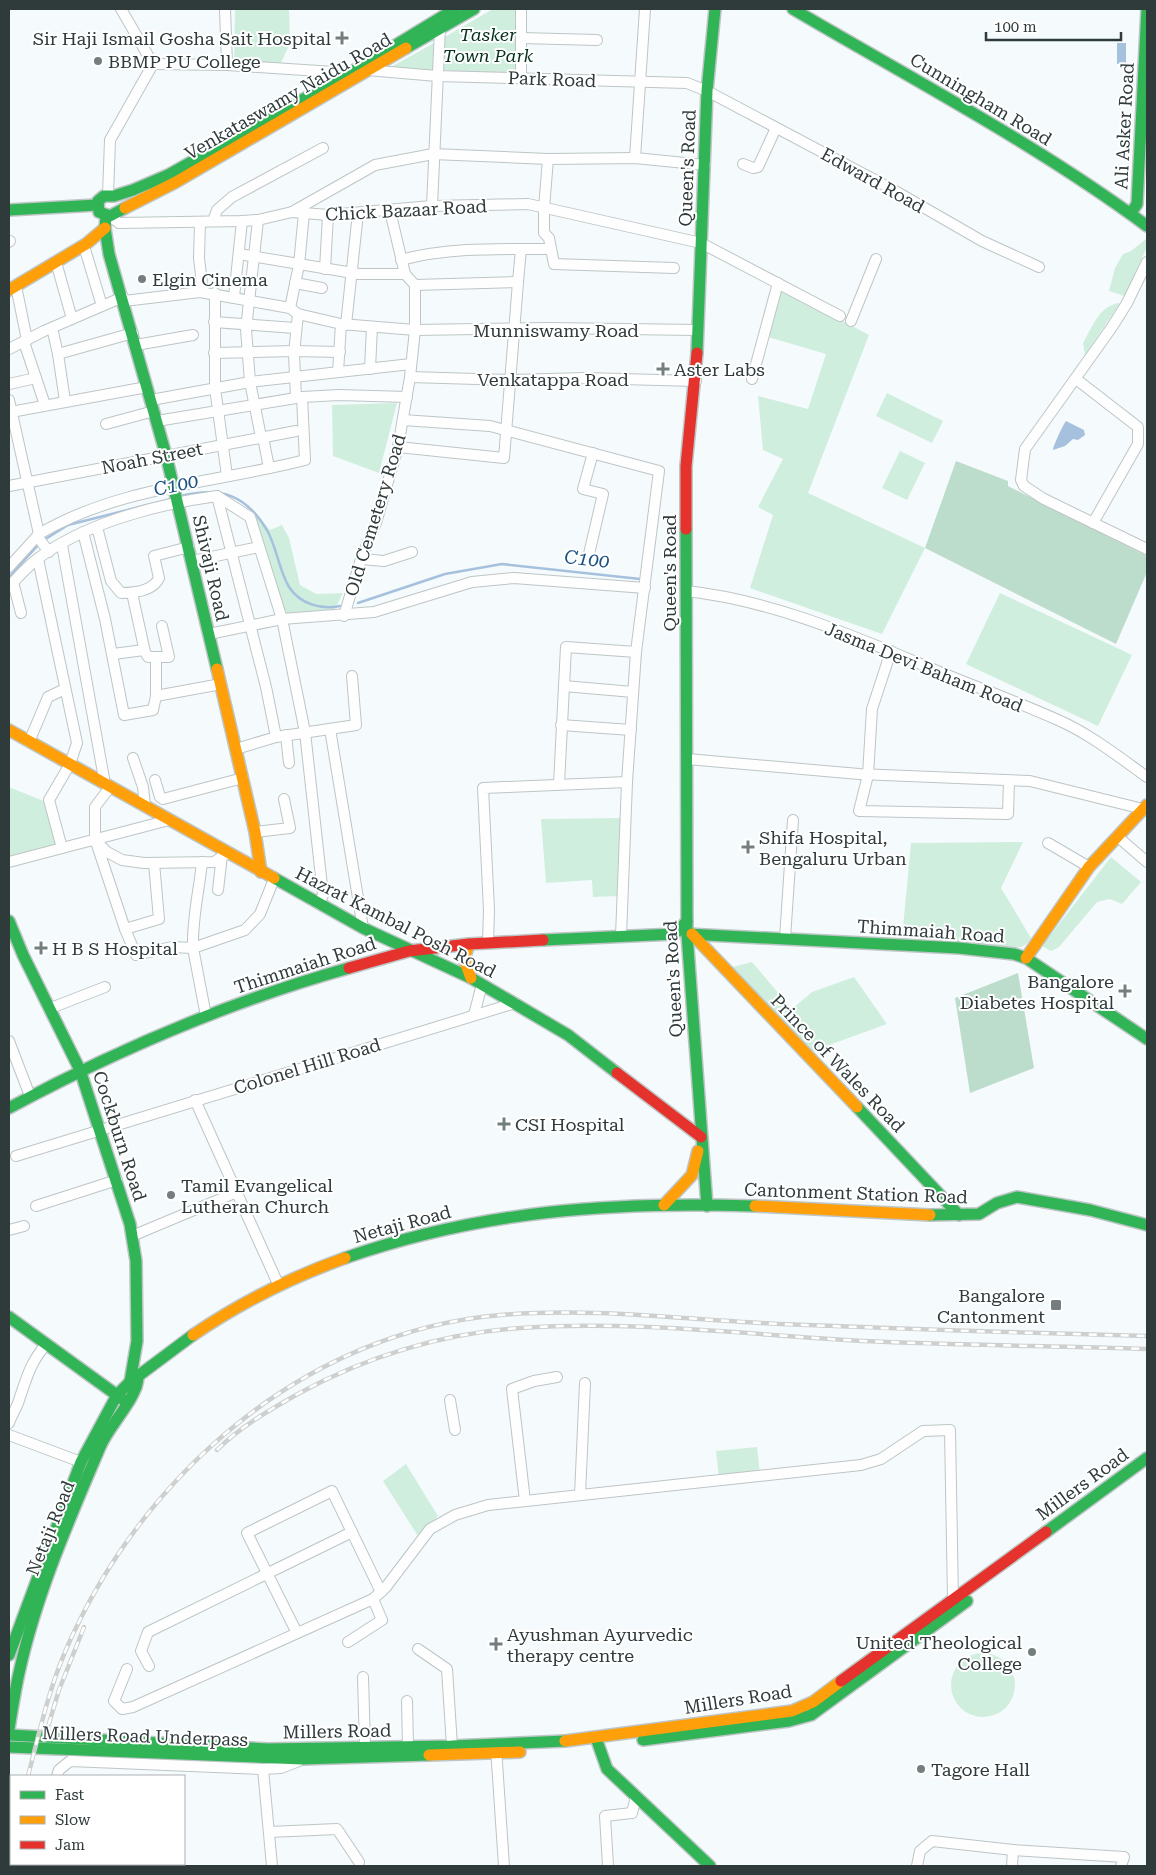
<svg xmlns="http://www.w3.org/2000/svg" width="1156" height="1875" viewBox="0 0 1156 1875" font-family="'Roboto Serif',serif">
  <style>
    .green { fill: #d0eede }
    .forest { fill: #bdddcc }
    .water { fill: #a5c1dd }
    .lines { fill: none; stroke-linecap: round; stroke-linejoin: round }
    .stream { stroke: #a5c1dd; stroke-width: 2.5 }
    .street-casing { stroke: #bdc5c6; stroke-width: 12 }
    .fast-casing { stroke: #bdc5c6; stroke-width: 14 }
    .slow-casing { stroke: #bdc5c6; stroke-width: 14 }
    .jam-casing { stroke: #bdc5c6; stroke-width: 14 }
    .street { stroke: #fefeff; stroke-width: 10 }
    .fast { stroke: #30b455; stroke-width: 11 }
    .slow { stroke: #ff9f0a; stroke-width: 11 }
    .jam { stroke: #e5322d; stroke-width: 11 }
    .rail-casing { stroke: #ced0d0; stroke-width: 4.5 }
    .rail { stroke: #fff; stroke-width: 2.5; stroke-dasharray: 8; stroke-linecap: butt }
    .poi-dot { fill: #747e7f; stroke: #fff; stroke-width: 2 }
    .labels { text-anchor: middle; dominant-baseline: central; stroke-width: 4; stroke-linejoin: round; paint-order: stroke }
    .park-label { font-size: 18px; font-style: italic; fill: #06321d; stroke: #fff }
    .poi-label { font-size: 18px; fill: #2f3a3b; stroke: #fff; text-anchor: start }
    .street-label { font-size: 18px; fill: #2f3a3b; stroke: #fff }
    .water-label { font-size: 19px; font-style: italic; fill: #1c5184; stroke: #fff }
  </style>
  <rect width="100%" height="100%" fill="#f5fbfc"/>
  <g class="green">
    <polygon points="235,9 289,9 290,43 281,63 234,62"/>
    <polygon points="493,9 517,9 516,74 441,70 443,38"/>
    <polygon points="434,43 433,70 391,67"/>
    <polygon points="1146,239 1146,249 1125,296 1109,291 1115,268 1123,254 1131,251"/>
    <polygon points="782,288 869,335 808,493 925,548 882,634 750,588 773,515 758,507 783,459 763,450 758,396 808,409 826,354 768,337"/>
    <path d="M1120,303L1085,355L1083,343C1092,328 1099,305 1120,303Z"/>
    <polygon points="887,393 943,421 932,443 876,416"/>
    <polygon points="397,403 379,473 333,456 332,405"/>
    <polygon points="900,451 925,463 907,500 882,488"/>
    <polygon points="251,509 270,530 282,525 289,538 300,585 316,594 343,593 335,609 285,615"/>
    <polygon points="1000,593 1132,655 1098,726 966,664"/>
    <polygon points="9,787 46,802 60,846 9,857"/>
    <polygon points="625,818 620,896 593,897 592,880 546,883 541,819"/>
    <path d="M1023,842L1001,888L1031,938C1025,947 1021,948 1011,948L927,938H902L911,843Z"/>
    <polygon points="1111,857 1141,882 1122,904 1110,899 1097,902 1059,947 1051,951 1042,946"/>
    <polygon points="752,962 792,1009 812,992 854,977 887,1024 810,1052 729,968"/>
    <polygon points="757,1447 760,1474 719,1478 716,1451"/>
    <polygon points="406,1464 438,1516 418,1536 383,1481"/>
    <circle cx="983" cy="1685" r="32"/>
  </g>
  <g class="forest">
    <polygon points="956,461 1008,481 1008,486 1147,556 1147,572 1116,644 925,548"/>
    <polygon points="1018,973 1034,1068 970,1093 955,998"/>
  </g>
  <g class="water">
    <rect x="1117" y="43" width="9" height="21"/>
    <path d="M1066,421L1084,430L1085,435L1078,440L1073,439L1065,446L1053,450C1053,446 1064,423 1066,421Z"/>
  </g>
  <g class="lines">
    <g class="stream">
      <path d="M181,496C221,486 247,495 268,532C277,549 279,570 289,587C300,604 321,610 340,606"/>
      <polyline points="44,540 68,525 171,499"/>
      <polyline points="9,577 40,543"/>
      <polyline points="358,603 445,574 502,564 640,579"/>
    </g>
    <defs>
      <g id="street">
        <polyline points="121,9 153,64"/>
        <polyline points="225,9 227,65"/>
        <polyline points="521,38 597,40"/>
        <polyline points="153,64 227,65 350,73"/>
        <polyline points="367,70 437,76 687,83 707,91 890,188 982,241 1039,267"/>
        <polyline points="521,78 521,9"/>
        <polyline points="635,158 645,9"/>
        <polyline points="548,159 544,208 544,233 549,238 554,264 674,268"/>
        <polyline points="743,164 753,168 758,167 776,128"/>
        <polyline points="108,195 110,140 153,64"/>
        <polyline points="432,206 440,28"/>
        <polyline points="292,212 375,165 433,154 548,159 635,158 705,165"/>
        <polyline points="110,216 119,223 242,221 258,220 292,212 328,215 432,206 528,204 701,243 840,316"/>
        <polyline points="258,220 246,329 250,382 261,437"/>
        <polyline points="213,221 217,210 232,197 323,148"/>
        <polyline points="200,222 199,258 203,292"/>
        <polyline points="9,242 10,241"/>
        <polyline points="84,246 102,306"/>
        <polyline points="239,254 359,274 405,274"/>
        <path d="M401,260C450,247 500,249 550,249"/>
        <polyline points="56,262 72,319"/>
        <polyline points="1147,262 1127,303 1112,327 1025,449 1021,480 1024,486 1044,499 1147,549"/>
        <polyline points="325,269 328,215"/>
        <polyline points="518,282 521,249"/>
        <polyline points="295,283 322,288"/>
        <polyline points="16,286 27,340"/>
        <polyline points="215,293 215,388 227,476"/>
        <polyline points="234,297 242,221"/>
        <polyline points="124,301 200,292 290,308 298,314 341,324 415,330 549,328 698,330"/>
        <polyline points="290,308 299,265 304,213"/>
        <polyline points="851,321 876,259"/>
        <polyline points="214,322 295,328"/>
        <polyline points="346,325 358,213"/>
        <polyline points="52,328 58,354"/>
        <polyline points="24,342 45,405"/>
        <polyline points="136,345 193,335"/>
        <polyline points="9,349 44,331 123,297"/>
        <polyline points="214,353 294,351 340,352"/>
        <polyline points="370,369 372,327"/>
        <polyline points="338,372 341,324"/>
        <polyline points="410,377 510,380 585,378 696,381"/>
        <polyline points="752,379 778,283"/>
        <polyline points="1076,379 1138,427 1138,444 1093,523"/>
        <polyline points="9,384 36,378"/>
        <polyline points="296,398 294,354 298,314"/>
        <polyline points="9,400 39,534 9,567"/>
        <polyline points="151,400 250,382 411,364"/>
        <polyline points="65,401 58,354 133,333"/>
        <polyline points="11,412 147,387"/>
        <polyline points="403,420 490,426 659,471 636,652 627,782 621,936"/>
        <polyline points="157,421 302,397"/>
        <polyline points="106,424 154,411"/>
        <polyline points="263,437 269,468"/>
        <polyline points="398,447 504,458 518,282 415,285"/>
        <polyline points="9,486 296,431"/>
        <polyline points="217,496 266,687 276,737"/>
        <path d="M97,527L111,581L121,593C135,593 153,591 159,578L154,556L189,547"/>
        <polyline points="83,532 105,619 124,715 153,710 156,696 156,658"/>
        <path d="M39,534C120,486 216,483 305,460L302,397L339,395L407,397"/>
        <polyline points="37,536 49,552"/>
        <polyline points="62,545 105,784"/>
        <polyline points="589,554 603,494 583,489 593,453"/>
        <polyline points="38,559 77,743 70,764 49,800 62,848"/>
        <polyline points="361,559 384,561 412,552"/>
        <polyline points="192,561 259,547"/>
        <polyline points="13,582 21,613"/>
        <path d="M9,587C17,578 26,568 36,560C84,523 158,504 217,496L250,517L282,619L305,732L323,895L319,904"/>
        <path d="M686,591C772,600 856,637 935,670C976,687 1018,702 1058,720C1090,734 1119,757 1147,777"/>
        <polyline points="132,593 145,652 148,657 169,657 162,626"/>
        <polyline points="344,616 361,559 376,523 398,447 410,377 415,330 415,285 405,274 390,211"/>
        <polyline points="209,634 282,619 374,612 472,582 514,578 645,588"/>
        <polyline points="891,651 872,709 868,775 859,811 1008,814 1009,781"/>
        <polyline points="113,654 144,650"/>
        <polyline points="564,686 633,692"/>
        <polyline points="156,696 221,684"/>
        <polyline points="561,725 631,730"/>
        <polyline points="330,729 363,928"/>
        <polyline points="286,735 289,763"/>
        <polyline points="29,742 48,697 65,689"/>
        <polyline points="236,749 276,737 356,725 352,676"/>
        <polyline points="133,758 143,787 145,806"/>
        <polyline points="687,759 859,774 1030,781 1143,809"/>
        <polyline points="155,780 160,797 163,799 243,778"/>
        <polyline points="559,784 566,647 636,652"/>
        <polyline points="110,787 95,807 95,839 125,929 159,919 154,863"/>
        <polyline points="255,832 290,828 284,799"/>
        <polyline points="1118,837 1147,862"/>
        <polyline points="98,843 107,852 122,860 144,863 214,862 228,853"/>
        <polyline points="1048,843 1089,867"/>
        <polyline points="9,862 169,820"/>
        <polyline points="218,890 222,855"/>
        <path d="M125,929L136,955L172,947L193,948C192,918 199,892 202,862"/>
        <polyline points="785,938 793,820"/>
        <polyline points="488,943 489,910 483,788 627,782"/>
        <polyline points="51,1008 105,987"/>
        <polyline points="474,1015 482,984"/>
        <polyline points="206,1016 193,948 245,930 260,914 274,879"/>
        <polyline points="9,1041 30,1096"/>
        <polyline points="195,1100 279,1286"/>
        <polyline points="16,1156 515,1003"/>
        <polyline points="36,1206 117,1180"/>
        <polyline points="9,1230 24,1226"/>
        <polyline points="132,1236 237,1192"/>
        <polyline points="450,1400 455,1430"/>
        <path d="M9,1423C12,1414 18,1406 20,1397C28,1374 30,1364 46,1344"/>
        <polyline points="9,1435 81,1462"/>
        <polyline points="580,1495 585,1383"/>
        <polyline points="525,1501 512,1389 534,1381 557,1377"/>
        <polyline points="297,1633 247,1533 332,1491 381,1592"/>
        <polyline points="348,1642 382,1620 373,1599"/>
        <polyline points="418,1649 447,1669 452,1746"/>
        <polyline points="149,1666 141,1651 148,1632 352,1532"/>
        <polyline points="127,1669 114,1701 122,1709 133,1707 373,1599 386,1587 430,1529 455,1515 488,1505 861,1465 881,1459 923,1431 950,1430 953,1600"/>
        <polyline points="363,1677 365,1747"/>
        <polyline points="407,1701 408,1747"/>
        <polyline points="496,1748 504,1866"/>
        <polyline points="57,1776 59,1770 70,1761 263,1769"/>
        <polyline points="269,1832 337,1829 359,1862"/>
        <polyline points="32,1866 33,1864"/>
        <polyline points="170,1866 171,1864"/>
        <polyline points="272,1866 263,1769 281,1768 299,1761"/>
        <polyline points="608,1866 605,1816 632,1813 636,1796"/>
        <polyline points="917,1866 920,1851 932,1841 1013,1850 1124,1857 1121,1866"/>
        <polyline points="1012,1866 1013,1850"/>
      </g>
      <g id="fast">
        <path d="M793,9C912,79 1036,144 1147,226"/>
        <polyline points="406,48 474,9"/>
        <polyline points="125,208 110,216 99,212 98,201 104,196 114,196 133,190 168,175 350,73 455,9"/>
        <polyline points="9,210 97,205"/>
        <polyline points="1131,213 1137,204 1147,9"/>
        <polyline points="106,216 105,228 109,254 166,455 217,669"/>
        <polyline points="697,353 707,91 715,9"/>
        <polyline points="686,529 687,934 707,1206"/>
        <polyline points="274,878 363,928 471,978 568,1035 617,1073"/>
        <polyline points="9,921 23,955 80,1070 130,1224 136,1261 137,1341 130,1382 136,1387"/>
        <polyline points="687,934 959,948 1014,954 1026,958 1147,1039"/>
        <polyline points="543,940 675,934 687,921"/>
        <polyline points="857,1107 959,1215"/>
        <path d="M9,1108C117,1050 231,1001 349,968"/>
        <polyline points="930,1215 979,1214 997,1203 1017,1197 1090,1210 1147,1225"/>
        <path d="M345,1258C480,1211 612,1201 755,1206"/>
        <polyline points="9,1317 125,1401"/>
        <polyline points="1046,1532 1147,1458"/>
        <polyline points="9,1655 81,1462 117,1395 130,1382 193,1335"/>
        <path d="M9,1729C12,1710 15,1691 19,1673C36,1595 69,1520 100,1447C109,1425 136,1400 138,1378"/>
        <polyline points="9,1735 268,1749 452,1746 565,1741"/>
        <polyline points="596,1738 607,1769 710,1866"/>
        <polyline points="643,1740 789,1721 811,1715 967,1601"/>
        <polyline points="9,1747 302,1759 429,1755"/>
      </g>
      <g id="slow">
        <polyline points="125,208 176,182 406,48"/>
        <polyline points="9,290 86,244 105,228"/>
        <polyline points="217,669 255,832 261,872"/>
        <polyline points="9,730 274,878"/>
        <polyline points="692,934 857,1107"/>
        <polyline points="469,944 464,959 471,978"/>
        <polyline points="1026,958 1089,867 1147,805"/>
        <polyline points="664,1205 692,1175 698,1151"/>
        <polyline points="755,1206 930,1215"/>
        <path d="M193,1335C240,1303 292,1277 345,1258"/>
        <polyline points="565,1741 792,1711 813,1702 841,1681"/>
        <polyline points="429,1755 520,1752"/>
      </g>
      <g id="jam">
        <polyline points="686,529 686,466 697,353"/>
        <polyline points="349,968 409,951 469,944 543,940"/>
        <polyline points="617,1073 701,1137"/>
        <polyline points="841,1681 1046,1532"/>
      </g>
    </defs>
    <use href="#street" class="street-casing"/>
    <use href="#fast" class="fast-casing"/>
    <use href="#slow" class="slow-casing"/>
    <use href="#jam" class="jam-casing"/>
    <use href="#street" class="street"/>
    <use href="#fast" class="fast"/>
    <use href="#slow" class="slow"/>
    <use href="#jam" class="jam"/>
    <defs>
      <g id="rail">
        <path d="M217,1450C240,1427 268,1411 296,1395C364,1357 443,1333 521,1328C634,1320 749,1335 863,1341C957,1345 1052,1346 1147,1349"/>
        <polyline points="44,1740 59,1690 84,1627"/>
        <path d="M28,1776C39,1734 48,1692 65,1652C140,1476 305,1331 501,1315C594,1307 687,1320 780,1324C902,1329 1025,1333 1147,1336"/>
        <polyline points="9,1852 11,1842"/>
        <polyline points="12,1866 12,1864"/>
      </g>
    </defs>
    <use href="#rail" class="rail-casing"/>
    <use href="#rail" class="rail"/>
  </g>
  <g class="poi-dot">
    <path d="M339.5 30.5h5v5h5v5h-5v5h-5v-5h-5v-5h5z"/>
    <circle cx="98" cy="61" r="5"/>
    <circle cx="142" cy="279" r="5"/>
    <path d="M660.5 361.5h5v5h5v5h-5v5h-5v-5h-5v-5h5z"/>
    <path d="M745.5 839.5h5v5h5v5h-5v5h-5v-5h-5v-5h5z"/>
    <path d="M38.5 940.5h5v5h5v5h-5v5h-5v-5h-5v-5h5z"/>
    <path d="M1122.5 983.5h5v5h5v5h-5v5h-5v-5h-5v-5h5z"/>
    <path d="M501.5 1116.5h5v5h5v5h-5v5h-5v-5h-5v-5h5z"/>
    <circle cx="171" cy="1195" r="5"/>
    <rect x="1050" y="1299" width="12" height="12" rx="2.5"/>
    <path d="M493.5 1636.5h5v5h5v5h-5v5h-5v-5h-5v-5h5z"/>
    <circle cx="1032" cy="1652" r="5"/>
    <circle cx="921" cy="1769" r="5"/>
  </g>
  <g class="labels">
    <g class="park-label">
      <text x="488" y="34">Tasker<tspan x="488" dy="21">Town Park</tspan></text>
    </g>
    <g class="poi-label">
      <text x="331" y="38" text-anchor="end">Sir Haji Ismail Gosha Sait Hospital</text>
      <text x="108" y="61">BBMP PU College</text>
      <text x="152" y="279">Elgin Cinema</text>
      <text x="674" y="369">Aster Labs</text>
      <text x="759" y="837">Shifa Hospital,<tspan x="759" dy="21">Bengaluru Urban</tspan></text>
      <text x="52" y="948">H B S Hospital</text>
      <text x="1114" y="981" text-anchor="end">Bangalore<tspan x="1114" dy="21">Diabetes Hospital</tspan></text>
      <text x="515" y="1124">CSI Hospital</text>
      <text x="181" y="1185">Tamil Evangelical<tspan x="181" dy="21">Lutheran Church</tspan></text>
      <text x="1045" y="1295" text-anchor="end">Bangalore<tspan x="1045" dy="21">Cantonment</tspan></text>
      <text x="507" y="1634">Ayushman Ayurvedic<tspan x="507" dy="21">therapy centre</tspan></text>
      <text x="1022" y="1642" text-anchor="end">United Theological<tspan x="1022" dy="21">College</tspan></text>
      <text x="931" y="1769">Tagore Hall</text>
    </g>
    <g class="street-label">
      <text transform="translate(552 79) rotate(2)">Park Road</text>
      <text transform="translate(288 96) rotate(-30)">Venkataswamy Naidu Road</text>
      <text transform="translate(981 99) rotate(31)">Cunningham Road</text>
      <text transform="translate(1124 126) rotate(-87)">Ali Asker Road</text>
      <text transform="translate(687 168) rotate(-88)">Queen's Road</text>
      <text transform="translate(873 180) rotate(29)">Edward Road</text>
      <text transform="translate(406 210) rotate(-3)">Chick Bazaar Road</text>
      <text x="556" y="330">Munniswamy Road</text>
      <text x="553" y="379">Venkatappa Road</text>
      <text transform="translate(152 458) rotate(-11)">Noah Street</text>
      <text transform="translate(375 515) rotate(-73)">Old Cemetery Road</text>
      <text transform="translate(211 568) rotate(77)">Shivaji Road</text>
      <text transform="translate(669 573) rotate(-90)">Queen's Road</text>
      <text transform="translate(924 667) rotate(22)">Jasma Devi Baham Road</text>
      <text transform="translate(396 922) rotate(27)">Hazrat Kambal Posh Road</text>
      <text transform="translate(931 931) rotate(4)">Thimmaiah Road</text>
      <text transform="translate(305 965) rotate(-18)">Thimmaiah Road</text>
      <text transform="translate(673 979) rotate(-93)">Queen's Road</text>
      <text transform="translate(838 1063) rotate(46)">Prince of Wales Road</text>
      <text transform="translate(307 1066) rotate(-17)">Colonel Hill Road</text>
      <text transform="translate(120 1136) rotate(72)">Cockburn Road</text>
      <text transform="translate(856 1193) rotate(2)">Cantonment Station Road</text>
      <text transform="translate(402 1224) rotate(-15)">Netaji Road</text>
      <text transform="translate(1082 1484) rotate(-36)">Millers Road</text>
      <text transform="translate(50 1528) rotate(-68)">Netaji Road</text>
      <text transform="translate(738 1699) rotate(-9)">Millers Road</text>
      <text transform="translate(337 1731) rotate(-1)">Millers Road</text>
      <text transform="translate(145 1736) rotate(2)">Millers Road Underpass</text>
    </g>
    <g class="water-label">
      <text transform="translate(176 485) rotate(-12)">C100</text>
      <text transform="translate(587 559) rotate(6)">C100</text>
    </g>
  </g>
  <rect width="1156" height="1875" fill="none" stroke="#2f3a3b" stroke-width="20"/>
  <rect x="10" y="1775" width="175" height="90" fill="#ffffff" stroke="#acb0b1"/>
  <rect x="20" y="1791" width="25" height="8" fill="#30b455" stroke="#acb0b1"/>
  <text x="55" y="1800" font-size="15" fill="#2f3a3b">Fast</text>
  <rect x="20" y="1816" width="25" height="8" fill="#ff9f0a" stroke="#acb0b1"/>
  <text x="55" y="1825" font-size="15" fill="#2f3a3b">Slow</text>
  <rect x="20" y="1841" width="25" height="8" fill="#e5322d" stroke="#acb0b1"/>
  <text x="55" y="1850" font-size="15" fill="#2f3a3b">Jam</text>
  <path d="M986 32v8h135v-8" fill="none" stroke="#2f3a3b" stroke-width="2.5"/>
  <text x="994" y="32" font-size="15" fill="#2f3a3b" stroke="#ffffff" stroke-width="4" paint-order="stroke">100 m</text>
</svg>
